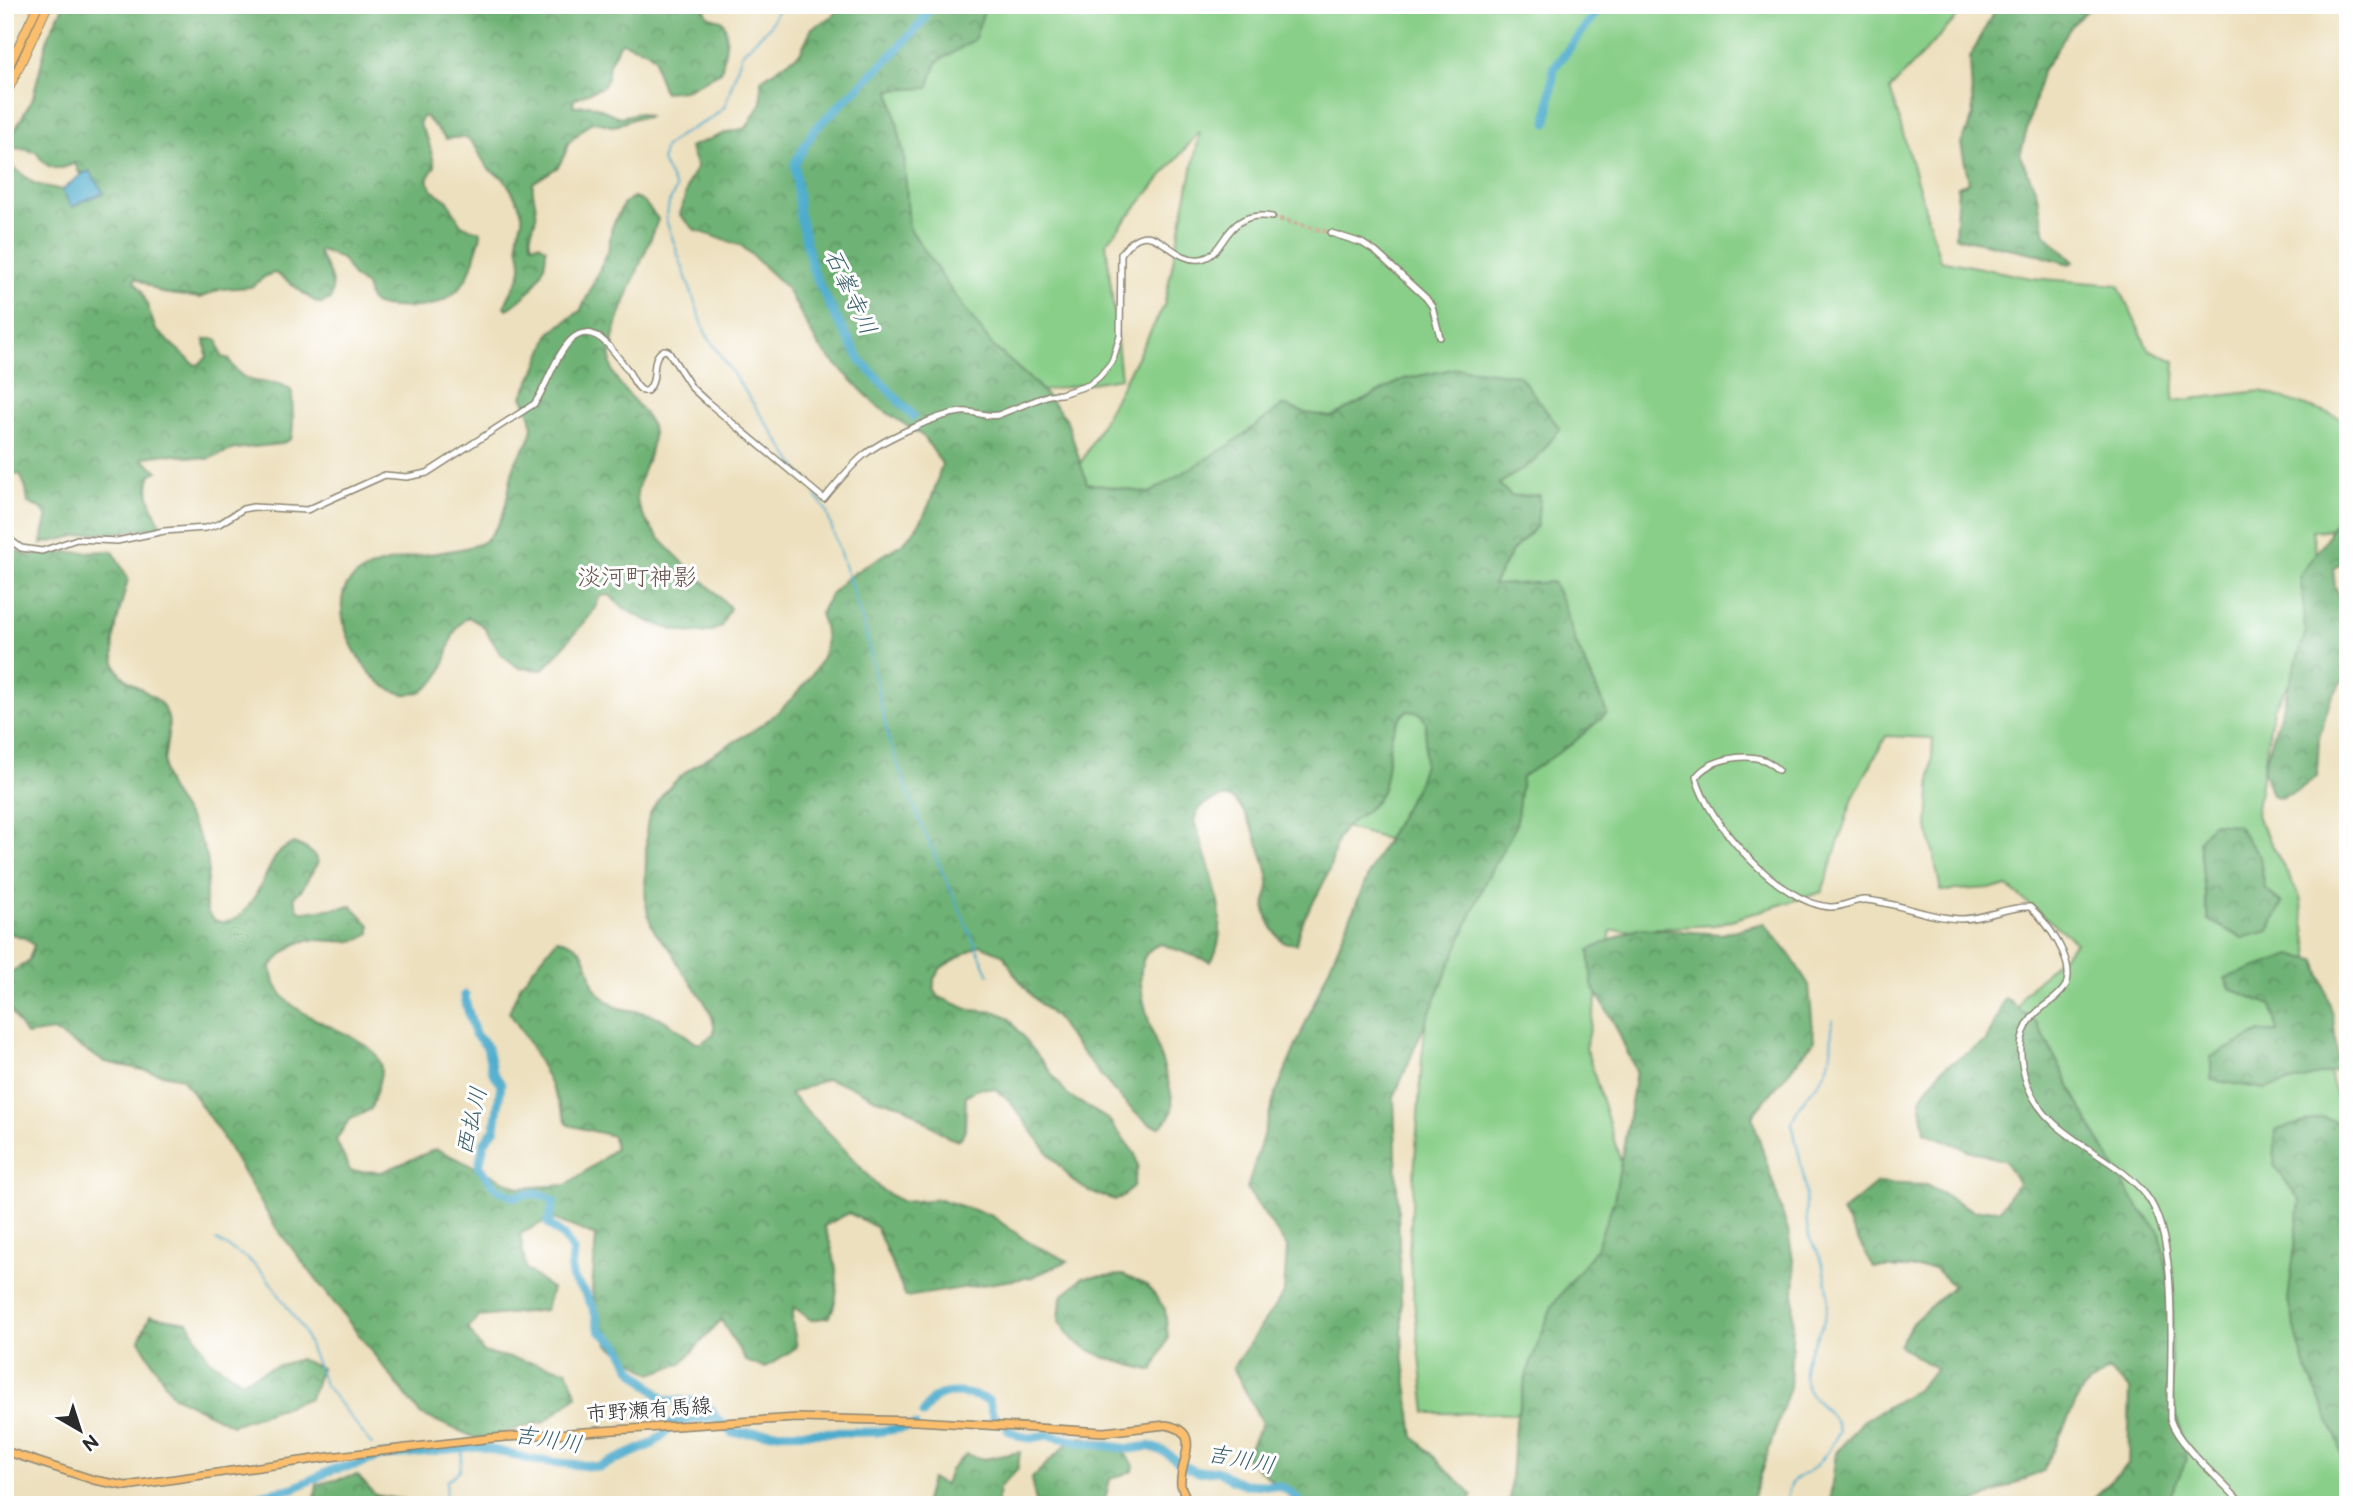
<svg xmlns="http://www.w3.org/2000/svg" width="2353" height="1510" viewBox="0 0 2353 1510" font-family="'Balsamiq Sans','Klee One',sans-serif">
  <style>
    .grass { fill: #89cf89; stroke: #5a7d5a; stroke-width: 2 }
    .forest { fill: url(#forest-crowns); stroke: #4c6e50; stroke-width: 2 }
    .water { fill: #4eaccc; stroke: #3c6c7c; stroke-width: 2 }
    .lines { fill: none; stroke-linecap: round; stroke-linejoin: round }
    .stream { stroke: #4eaccc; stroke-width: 2 }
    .river { stroke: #4eaccc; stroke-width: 9 }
    .minor-tunnel { stroke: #c6bca1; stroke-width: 5; stroke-dasharray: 5 2.5; stroke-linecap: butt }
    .minor-casing { stroke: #8c8674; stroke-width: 8 }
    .major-casing { stroke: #8c8674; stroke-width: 10 }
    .highway-casing { stroke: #8c8674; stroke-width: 10 }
    .minor { stroke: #fff; stroke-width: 5 }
    .major { stroke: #fabe6d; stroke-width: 7 }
    .highway { stroke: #fabe6d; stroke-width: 8 }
    .labels { text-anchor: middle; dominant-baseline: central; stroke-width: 6; stroke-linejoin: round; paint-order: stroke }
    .street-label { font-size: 21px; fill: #2b2b2b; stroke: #fff }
    .water-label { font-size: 23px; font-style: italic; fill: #395f6b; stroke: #fff }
    .quarter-label { font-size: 24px; fill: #67524c; stroke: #fff }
  </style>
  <defs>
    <pattern id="forest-crowns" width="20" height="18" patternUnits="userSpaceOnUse" patternTransform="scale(1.75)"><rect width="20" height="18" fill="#6eb275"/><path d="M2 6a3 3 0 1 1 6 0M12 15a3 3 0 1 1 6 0" fill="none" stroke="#5b9160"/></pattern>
  </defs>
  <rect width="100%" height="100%" fill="#fff"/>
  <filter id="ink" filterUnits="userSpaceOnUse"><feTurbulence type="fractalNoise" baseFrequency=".0143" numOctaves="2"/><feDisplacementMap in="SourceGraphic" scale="14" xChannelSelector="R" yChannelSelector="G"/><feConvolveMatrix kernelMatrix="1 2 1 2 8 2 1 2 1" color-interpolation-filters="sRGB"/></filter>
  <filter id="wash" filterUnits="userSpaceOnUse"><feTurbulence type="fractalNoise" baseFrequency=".00686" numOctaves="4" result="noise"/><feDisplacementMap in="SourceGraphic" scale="28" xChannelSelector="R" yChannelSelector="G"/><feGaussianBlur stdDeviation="1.57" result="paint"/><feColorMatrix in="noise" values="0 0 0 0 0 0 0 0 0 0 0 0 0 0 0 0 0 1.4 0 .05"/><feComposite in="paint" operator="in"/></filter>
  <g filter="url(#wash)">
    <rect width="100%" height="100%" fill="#ede0be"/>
    <polygon class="grass" points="961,5 1962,5 1959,15 1890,89 1940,260 2031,278 2118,285 2148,349 2175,361 2173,401 2261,391 2348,420 2348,528 2312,531 2329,624 2273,708 2256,815 2300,897 2325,1056 2348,1138 2348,1505 2148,1505 2164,1450 1989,1091 2023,995 2076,942 2008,887 1941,891 1928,827 1933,738 1886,736 1853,798 1822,892 1715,925 1611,931 1586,1048 1632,1199 1556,1414 1426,1413 1409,1252 1422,1056 1445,856 1309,817 1071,482 1164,306 1200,131 1106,243 1121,378 1012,396 889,215 885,85"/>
    <g class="forest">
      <path d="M64,5H702L709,17C710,17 721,20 721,20C732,28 723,61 721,72L686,90L664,92L656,70L655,58L647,51L622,42L619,44L609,64L607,79L604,86L574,99L573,106L591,105L620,117L639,113L650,117L635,118L618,125L611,126L597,122L590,123L568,143L565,154L558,167L533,183C531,194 538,206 536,217C534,229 528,233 532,245L539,244L546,248C547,274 531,293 511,307L507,309L505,306C508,295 515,287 519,277C525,262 516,249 518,234C519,227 524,221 522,214C520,202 511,190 505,180C501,174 492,174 488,168C473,148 477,132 446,139L426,117H422L419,124L428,140L435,166L427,179L432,190L448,201L461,225L479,231L481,234C480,241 477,247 475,255C463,308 423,312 376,305L370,300L366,286L354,278L342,259L321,250L318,252C326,267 336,281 331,298C330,299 323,303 321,303C312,304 289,278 274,273L266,276L251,287L221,289L200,298L162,293L136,278L134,281L142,291L156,330L194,364L198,365L207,357L205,339H217L222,357L229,359C246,396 275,372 292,392C292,409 295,423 291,439L281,444L235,449L207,459L167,454L145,457L142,459L158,471L151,474C143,492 154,510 161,526L114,533H91L41,544L47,518L42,509L28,503L26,488L20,474L5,476V418L10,407L5,406V161L35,184L62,190L74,207L79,202L103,193L89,172L79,173L75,163C57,172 47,170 36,152L17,148L10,152L7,150L11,137L33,98L48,36Z"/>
      <path d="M843,5H981L985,8L974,40L937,62L928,88L890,90L904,156L909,227L951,290L993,346L1037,385L1066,418L1087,483L1149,493L1228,446L1283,405L1306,413L1331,417L1404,379L1457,368L1519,375L1560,429L1535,461L1499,484L1511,496L1540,495L1537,526L1512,551L1493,585L1553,582L1563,603L1576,643L1607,713L1573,743L1522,777L1516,826L1485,882L1394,1097L1403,1354L1414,1437L1472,1495L1470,1505H1294L1290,1497L1245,1457L1262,1423L1233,1367L1284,1293L1287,1247L1247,1189L1275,1095L1373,864L1417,785L1424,764L1426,723L1420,713L1407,711C1382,731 1393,764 1382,791C1374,810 1357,815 1344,829C1335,839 1335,852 1331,864C1325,886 1311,903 1302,923C1299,929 1298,937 1296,944L1283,942C1275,934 1267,921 1265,909C1264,900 1269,891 1269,882C1267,864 1248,807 1232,799C1225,795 1219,799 1211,801C1203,803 1196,812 1194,820C1206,862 1235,922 1211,962L1161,944C1107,959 1178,1075 1172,1110C1171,1117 1165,1123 1160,1127C1136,1126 1084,1053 1066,1033L1058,1020L1033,997L1015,975L1004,955L980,945L941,968L934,979V989L939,997L970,1010L997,1012L1008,1017L1068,1095L1109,1120L1135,1154L1138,1166L1133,1187L1123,1197L1115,1200L1090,1192L1073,1181L1050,1155L1008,1099L995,1089L979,1088L966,1096L965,1129L961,1138L956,1140L948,1137L902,1105L876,1099L855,1088L834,1081L826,1079L790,1094L832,1136L881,1190L903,1202L940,1199L992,1216L1030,1243L1068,1261L1032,1277L906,1297L876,1227L849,1213L824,1226C835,1253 844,1291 829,1317L811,1320L794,1307L792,1321L797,1347L765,1368L746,1361L721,1320L682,1363L652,1374L608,1344L592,1291L596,1236L551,1218L520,1234L526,1269L552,1289L545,1310L479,1317L468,1328L483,1352L567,1370L577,1396L544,1422L478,1439L420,1414L274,1225L220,1133L182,1078L105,1062L53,1031L26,1035L5,1002V975L28,962L34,945L25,938L5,932V545L29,556L48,553L113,551L128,579C123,600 109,641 115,662C121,689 162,689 168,718C171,732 164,751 164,766C163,789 184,807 194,827C199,838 208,853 208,866C209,882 196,919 221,922C249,925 264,874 276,856C280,850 287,847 293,843C304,847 313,851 318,862L302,889L294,897L298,909L303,912L352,906L370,925V933C346,952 322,932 296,944C287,948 278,959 271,966C273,1029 386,1027 381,1072C380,1083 374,1097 371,1109L349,1120L336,1140L350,1171L382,1172L436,1149L520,1188L566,1185L600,1161L615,1148L613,1136L568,1125C552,1085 534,1048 509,1012L521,984L557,939C579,942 586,955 591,976C592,982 592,985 596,990C620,1015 620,1006 649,1014C666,1018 682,1033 696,1043H701L714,1034C717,1011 693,987 681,969C677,963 675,956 671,950C666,943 658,938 654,930C642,908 646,881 646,857C647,842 644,823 652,810C677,766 725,751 764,723C784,709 823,670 825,645C827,634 824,624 820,614C836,579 856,572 887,553C892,549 900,546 905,541C927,520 934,492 942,464L924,437L877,406L819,347L786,287L742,246L695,230L680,215L689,181L697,167L689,147L728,132L746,128L761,103V80L800,53L812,28L833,16Z"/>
      <polygon points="1997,5 2093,5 2072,25 2042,72 2020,156 2036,190 2045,234 2074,262 2069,264 2032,253 1955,237 1958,186 1969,182 1961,144 1973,116 1970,58"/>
      <path d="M634,197L645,203L658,219C647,254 605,333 611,365C615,389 650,409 653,433C655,452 634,483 637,500C644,536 706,579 730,608L721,627C714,630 707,633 700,633C673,634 627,616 610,595L600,596C592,619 582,623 568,641C559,652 553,661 542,670L519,668L500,653L483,626L468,617C442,634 453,671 427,688C383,719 326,625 346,587C361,559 425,556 454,550C464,548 481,546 488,538C511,512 505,493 515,464C518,455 525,449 529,441C536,423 529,411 522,396L536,369L550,333L581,310L608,251L612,227L624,203Z"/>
      <polygon points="2348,497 2348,563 2342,562 2333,569 2335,586 2348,617 2348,674 2331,698 2319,737 2317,776 2299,790 2281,798 2272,795 2263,769 2306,631 2300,574 2323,544"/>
      <polygon points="2212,823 2237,825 2260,857 2265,889 2282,903 2269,931 2242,938 2208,920 2199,841"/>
      <polygon points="1764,923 1790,955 1809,985 1814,1041 1752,1116 1788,1231 1795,1271 1790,1387 1750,1505 1509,1505 1515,1425 1527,1373 1552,1306 1596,1248 1614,1200 1629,1116 1636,1071 1615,1025 1592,985 1589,950 1637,928 1721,934"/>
      <polygon points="2291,955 2316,960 2333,1015 2339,1070 2264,1089 2211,1080 2211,1057 2260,1032 2278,1032 2271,1005 2230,989 2225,978"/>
      <polygon points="2005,998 2037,1023 2086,1117 2133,1200 2160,1233 2172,1295 2171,1392 2187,1459 2166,1505 2086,1505 2128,1465 2130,1389 2108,1370 2082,1390 2043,1471 1969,1505 1829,1505 1836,1453 1861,1422 1916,1390 1936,1369 1899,1346 1912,1323 1953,1286 1934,1268 1874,1268 1842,1212 1877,1183 1926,1185 1974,1211 2000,1209 2018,1183 2005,1161 1968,1150 1925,1132 1920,1099 1942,1069 1986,1041"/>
      <polygon points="2322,1117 2348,1125 2348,1491 2339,1444 2304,1363 2288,1301 2300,1201 2274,1165 2276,1130"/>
      <polygon points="1123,1275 1147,1285 1165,1309 1168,1338 1153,1371 1105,1358 1075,1342 1059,1322 1061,1297 1083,1277"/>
      <polygon points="150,1316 188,1322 209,1359 242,1381 268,1369 299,1359 321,1368 310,1398 232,1425 172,1395 139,1340"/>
      <polygon points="1083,1437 1118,1445 1134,1465 1133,1471 1110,1479 1104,1505 1034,1505 1036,1502 1031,1479 1073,1438"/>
      <polygon points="1020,1452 1018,1468 999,1488 997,1505 924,1505 931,1479 945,1485 950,1470 966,1454 984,1459"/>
      <polygon points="357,1475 375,1495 404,1500 411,1505 314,1505 317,1484"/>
    </g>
    <polygon class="water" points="89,171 104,193 80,202 74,207 71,206 62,190 82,174"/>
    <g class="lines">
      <g class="stream">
        <polyline points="780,5 770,26 742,53 725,106 712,118 680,135 664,148 662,161 676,189 669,203 666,220 706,334 806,481"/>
        <polyline points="815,494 826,510 865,629 889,741 920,822 989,975"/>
        <polyline points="216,1240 248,1259 266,1276 303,1330 325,1385 372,1445"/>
        <polyline points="445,1505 447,1481 460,1470 463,1448"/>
        <path d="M1787,1505C1788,1474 1799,1481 1816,1466C1826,1456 1833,1444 1839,1432C1837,1410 1806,1404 1804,1375C1802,1349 1828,1329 1828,1300C1829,1286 1824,1266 1818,1253C1816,1248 1812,1244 1810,1239C1804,1222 1807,1203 1805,1186C1802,1164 1796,1144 1792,1123C1798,1101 1817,1088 1826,1071C1834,1054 1830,1038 1833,1020"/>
      </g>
      <g class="river">
        <polyline points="1547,123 1554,68 1602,5"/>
        <polyline points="913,416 861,361 834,314 813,271 799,212 795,163 814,130 893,54 922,22 930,5"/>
        <path d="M465,995L466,1004L475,1034L487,1047L492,1071L501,1084L495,1128L484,1143L479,1166L496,1188L514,1197C528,1193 543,1191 554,1202L548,1223L564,1237L573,1251L571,1270L573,1280L584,1291L594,1309L600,1331L619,1345L632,1369L664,1400L702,1402L711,1409L715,1417"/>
        <path d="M923,1414C926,1409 929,1403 933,1399C947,1388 974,1394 989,1401L993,1416L1000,1423"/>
        <polyline points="1008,1430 1022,1437 1031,1438 1048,1435 1080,1442 1130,1449 1149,1446 1165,1452 1184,1466 1197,1472 1216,1470 1233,1480 1245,1484 1279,1486 1289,1491 1303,1505"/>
        <path d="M248,1505L260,1495L294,1488L334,1469L356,1465L381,1456L478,1446L533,1460L599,1467L652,1444L666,1432L670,1423C685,1422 699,1418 715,1417L732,1433L876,1432L915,1426"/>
      </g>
    </g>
  </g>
  <g filter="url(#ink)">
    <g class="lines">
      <polyline class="minor-tunnel" points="1272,217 1331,233"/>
      <defs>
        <g id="minor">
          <polyline points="1331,233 1362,243 1376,252 1426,298 1432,306 1440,337"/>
          <path d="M5,536L21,548L42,551L77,539L117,541L164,531L206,528L219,524L243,509L253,507L307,510L385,475L407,477L427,473L534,404C551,384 567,304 607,344C614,351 621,361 627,369C633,377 634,386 643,391H647C660,379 648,358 664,350L668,351L692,388L706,401L824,499C856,459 867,447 915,427C930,420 945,414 961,412C974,410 986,418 998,415L1049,395L1061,394L1089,385L1099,377L1112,362L1120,336L1121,254C1152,209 1169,264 1201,259C1227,255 1223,209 1272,217"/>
          <path d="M1778,770C1773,766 1770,762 1764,760C1744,753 1709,759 1696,777C1707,823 1781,904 1830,907C1843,908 1854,899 1866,900C1899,903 1928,918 1961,919C1985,919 2007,906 2030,907C2047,922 2076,961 2066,985C2061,995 2051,1001 2043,1007C2017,1027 2017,1054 2027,1084C2047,1139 2112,1152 2146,1195C2181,1239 2169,1362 2170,1419C2179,1447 2223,1481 2243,1505"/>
        </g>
        <path id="major" d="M5,1451L94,1480L126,1486L329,1457L493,1438L797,1418L916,1421L1104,1432L1166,1425C1205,1432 1178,1462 1181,1485C1182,1491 1187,1498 1190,1505"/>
        <g id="highway">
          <polyline points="5,74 38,5"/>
          <polyline points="5,97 48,5"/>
        </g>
      </defs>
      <use href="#minor" class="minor-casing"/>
      <use href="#major" class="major-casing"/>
      <use href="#highway" class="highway-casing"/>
      <use href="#minor" class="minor"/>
      <use href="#major" class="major"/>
      <use href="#highway" class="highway"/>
    </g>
  </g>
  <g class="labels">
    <g class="street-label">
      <text transform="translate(649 1410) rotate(-4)">市野瀬有馬線</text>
    </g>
    <g class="water-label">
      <text transform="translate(850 292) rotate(65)">石峯寺川</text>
      <text transform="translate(472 1121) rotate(-77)">西払川</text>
      <text transform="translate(548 1440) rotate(9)">吉川川</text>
      <text transform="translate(1241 1460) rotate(11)">吉川川</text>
    </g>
    <g class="quarter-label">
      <text x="637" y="577">淡河町神影</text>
    </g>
  </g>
  <rect width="2353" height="1510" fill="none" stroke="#fff" stroke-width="28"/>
  <g transform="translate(80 1430) rotate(141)" stroke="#ffffff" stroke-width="5" paint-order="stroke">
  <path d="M0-5L12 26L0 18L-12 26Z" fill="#2b2b2b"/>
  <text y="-10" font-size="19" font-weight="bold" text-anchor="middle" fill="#2b2b2b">N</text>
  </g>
</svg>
